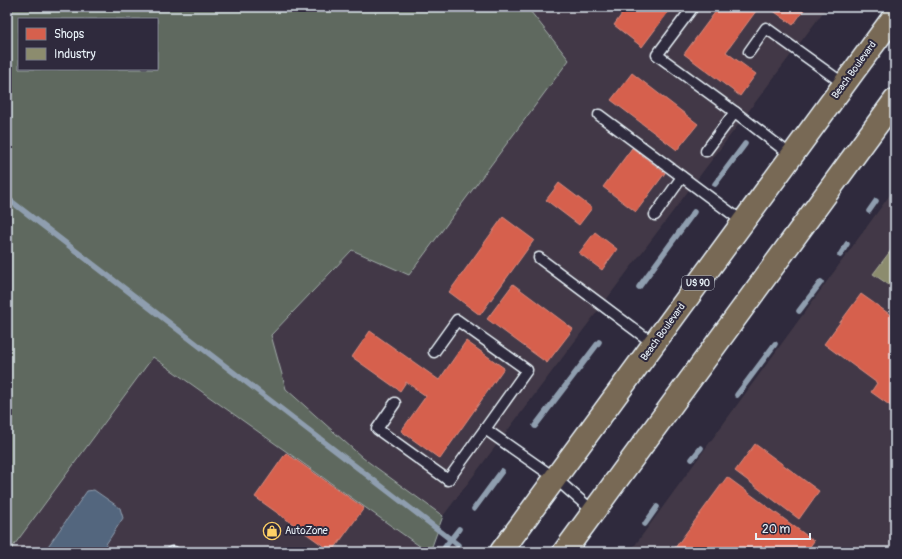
<svg xmlns="http://www.w3.org/2000/svg" width="902" height="559" viewBox="0 0 902 559" font-family="Pangolin,sans-serif">
  <style>
    .built { fill: #423946 }
    .green { fill: #5e695e; stroke: #a3adab; fill-rule: evenodd }
    .water { fill: #53667e; stroke: #8f9eaf }
    .shops { fill: #d6604d; stroke: #db8c80 }
    .industry { fill: #8c8c6e; stroke: #a8aa97 }
    .lines { fill: none; stroke-linecap: round; stroke-linejoin: round }
    .stream { stroke: #8f9eaf; stroke-width: 5.5 }
    .lane-casing { stroke: #e8f1f8; stroke-width: 13 }
    .highway-casing { stroke: #e8f1f8; stroke-width: 25 }
    .lane { stroke: #2f2a3d; stroke-width: 10 }
    .highway { stroke: #786954; stroke-width: 22 }
    .labels { text-anchor: middle; dominant-baseline: central; stroke-width: 4; stroke-linejoin: round; paint-order: stroke }
    .shield { fill: #2f2a3d; stroke: #b0b5c0; stroke-width: 1 }
    .shield-label { font-size: 9px; font-weight: bold; fill: #e8f1f8 }
    .street-label { font-size: 10px; fill: #e8f1f8; stroke: #2f2a3d }
    .poi-label { font-size: 10px; fill: #e8f1f8; stroke: #2f2a3d; text-anchor: start }
  </style>
  <rect width="100%" height="100%" fill="#2f2a3d"/>
  <filter id="ink" filterUnits="userSpaceOnUse"><feTurbulence type="fractalNoise" baseFrequency=".025" numOctaves="2"/><feDisplacementMap in="SourceGraphic" scale="8" xChannelSelector="R" yChannelSelector="G"/><feConvolveMatrix kernelMatrix="1 2 1 2 8 2 1 2 1" color-interpolation-filters="sRGB"/></filter>
  <g filter="url(#ink)">
    <g class="built">
      <polygon points="527,7 827,7 443,516 363,458 286,389 271,335 352,250 409,275 531,13"/>
      <polygon points="895,188 895,552 630,552"/>
      <polygon points="153,357 428,552 9,552"/>
    </g>
    <path class="green" d="M7,7H527L569,60L409,275L352,250L271,335L286,389L363,458L443,516L430,552H428L153,357L9,552H7ZM19,19H157V69H19Z"/>
    <polygon class="water" points="94,490 120,508 123,518 101,552 44,552 87,491"/>
    <g class="shops">
      <polygon points="627,7 672,7 642,47 614,25"/>
      <polygon points="719,7 759,7 726,52 756,74 740,96 684,54"/>
      <polygon points="768,7 806,7 793,25"/>
      <polygon points="632,73 698,124 677,150 611,100"/>
      <polygon points="632,148 665,173 636,212 603,187"/>
      <polygon points="559,183 592,208 579,225 546,200"/>
      <polygon points="503,217 534,240 480,315 449,292"/>
      <polygon points="595,232 617,249 602,270 579,253"/>
      <polygon points="513,284 573,329 547,363 487,319"/>
      <polygon points="861,294 895,318 895,409 871,392 877,383 824,344"/>
      <polygon points="370,331 439,380 466,341 504,368 440,459 401,431 426,396 406,382 400,391 352,357"/>
      <polygon points="755,444 819,491 799,519 735,471"/>
      <polygon points="286,453 364,508 332,552 255,497"/>
      <polygon points="727,477 814,541 806,552 672,552"/>
    </g>
    <polygon class="industry" points="895,245 895,289 873,274"/>
    <g class="lines">
      <g class="stream">
        <polyline points="715,184 745,144"/>
        <polyline points="7,198 458,545"/>
        <polyline points="869,211 876,201"/>
        <polyline points="840,255 847,244"/>
        <polyline points="639,287 694,212"/>
        <polyline points="799,311 821,282"/>
        <polyline points="737,395 775,344"/>
        <polyline points="535,426 599,342"/>
        <polyline points="692,459 701,448"/>
        <polyline points="474,509 502,471"/>
        <polyline points="645,524 657,507"/>
        <polyline points="445,547 459,529"/>
      </g>
      <defs>
        <g id="lane">
          <polyline points="693,7 657,55 735,112 792,156"/>
          <polyline points="749,52 766,28 844,84"/>
          <polyline points="599,115 743,222"/>
          <polyline points="706,151 735,112"/>
          <polyline points="655,215 682,177"/>
          <polyline points="539,258 654,344"/>
          <polyline points="434,352 457,320 527,370 485,429 555,478 594,512"/>
          <polyline points="395,403 377,429 448,480 485,429"/>
          <polyline points="172,552 174,552"/>
        </g>
        <g id="highway">
          <polyline points="501,552 895,15"/>
          <polyline points="564,552 895,100"/>
        </g>
      </defs>
      <use href="#lane" class="lane-casing"/>
      <use href="#highway" class="highway-casing"/>
      <use href="#lane" class="lane"/>
      <use href="#highway" class="highway"/>
    </g>
  </g>
  <defs>
    <symbol id="shop-ring" viewBox="-11 -11 22 22"><circle r="9.5" fill="#2f2a3d" stroke="#ffd166" stroke-width="1.5"/><path d="M-5-2.5h2.3a2.7 3.5 0 0 1 5.4 0H5L5.5 6h-11ZM-1.5-2.5h3a1.5 2.3 0 0 0-3 0Z" fill="#ffd166"/></symbol>
  </defs>
  <g fill-rule="evenodd">
    <use href="#shop-ring" x="262" y="521" width="20" height="20"/>
  </g>
  <g class="labels">
    <rect class="shield" x="682" y="276" width="32" height="14" rx="3"/>
    <g class="shield-label">
      <text x="698" y="283">US 90</text>
    </g>
    <g class="street-label">
      <text transform="translate(854 70) rotate(-54)">Beach Boulevard</text>
      <text transform="translate(663 332) rotate(-54)">Beach Boulevard</text>
    </g>
    <g class="poi-label">
      <text x="285" y="531">AutoZone</text>
    </g>
  </g>
  <rect width="902" height="559" fill="none" stroke="#2f2a3d" stroke-width="24"/>
  <rect x="12" y="12" width="878" height="535" fill="none" stroke="#e8f1f8" stroke-width="1.5" filter="url(#ink)"/>
  <rect x="18" y="18" width="140" height="52" fill="#2f2a3d" stroke="#797a88"/>
  <rect x="26" y="28" width="20" height="12" fill="#d6604d" stroke="#797a88"/>
  <text x="54" y="38" font-size="12" fill="#e8f1f8">Shops</text>
  <rect x="26" y="48" width="20" height="12" fill="#8c8c6e" stroke="#797a88"/>
  <text x="54" y="58" font-size="12" fill="#e8f1f8">Industry</text>
  <path d="M756 533v6h54v-6" fill="none" stroke="#e8f1f8" stroke-width="2"/>
  <text x="762" y="533" font-size="12" fill="#e8f1f8" stroke="#2f2a3d" stroke-width="3" paint-order="stroke">20 m</text>
</svg>
